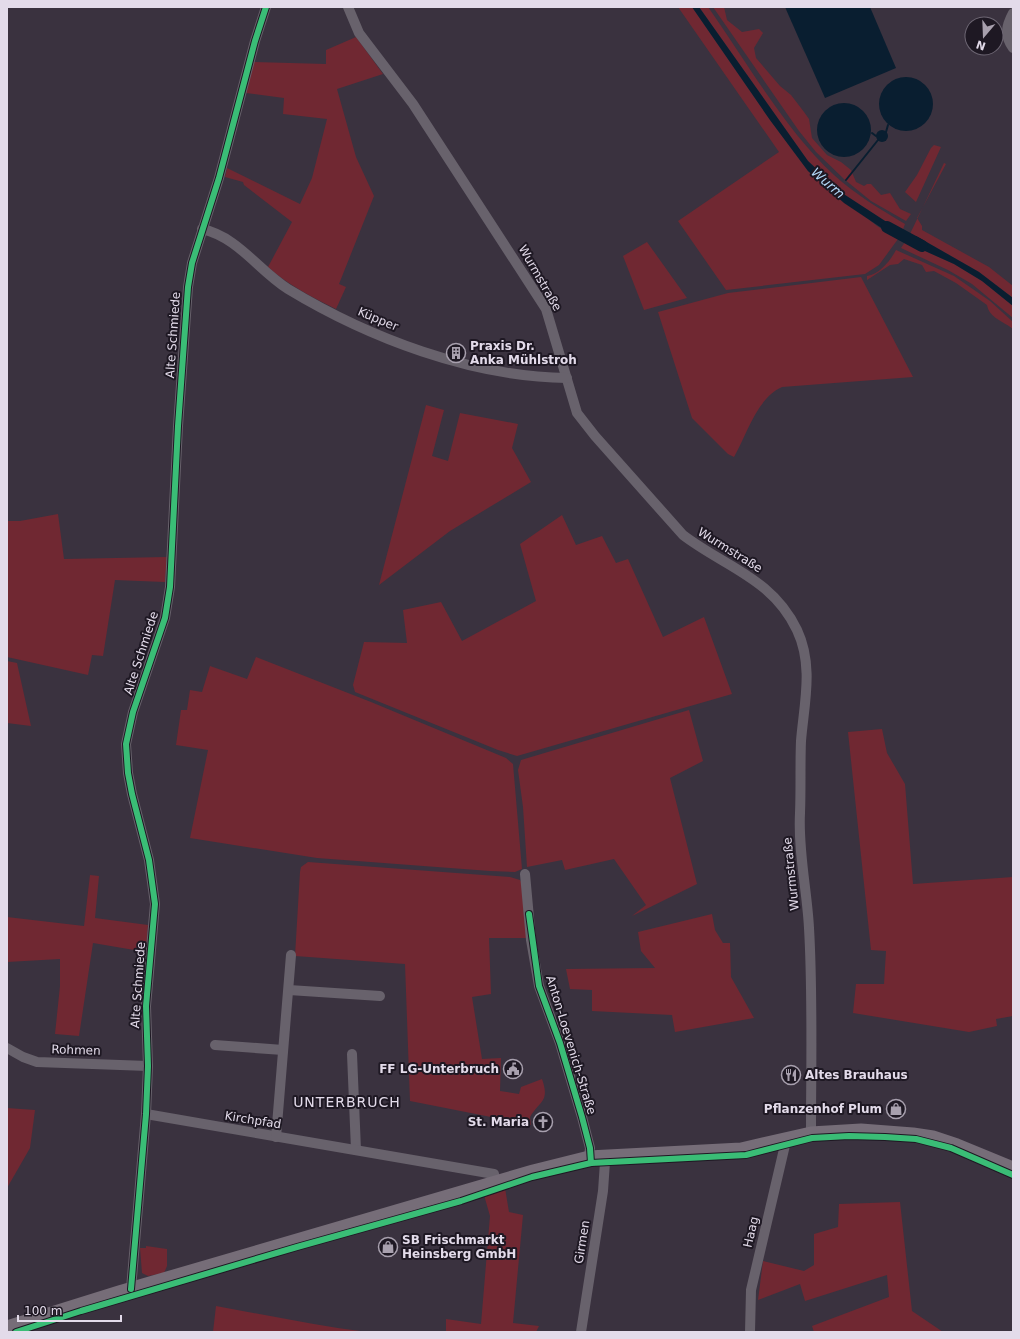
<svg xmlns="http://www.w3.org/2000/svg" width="1020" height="1339" viewBox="0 0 1020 1339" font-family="'DejaVu Sans',sans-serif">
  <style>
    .green { fill: #702832 }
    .water { fill: #091e30 }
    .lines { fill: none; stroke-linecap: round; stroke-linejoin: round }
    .stream { stroke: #091e30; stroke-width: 2 }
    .river { stroke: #091e30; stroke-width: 12 }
    .minor { stroke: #68626c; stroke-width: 10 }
    .major { stroke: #766d78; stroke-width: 13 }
    .cycleway-casing { stroke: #1e1823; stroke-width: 8 }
    .cycleway { stroke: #3abd76; stroke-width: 6 }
    .labels { text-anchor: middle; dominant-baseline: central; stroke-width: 4; stroke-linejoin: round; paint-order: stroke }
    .street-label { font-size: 12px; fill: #e3dbea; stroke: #1e1823 }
    .poi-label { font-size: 12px; font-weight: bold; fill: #e3dbea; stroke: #1e1823; text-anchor: start }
    .water-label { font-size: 13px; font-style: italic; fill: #b3d8f8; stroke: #1e1823 }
    .quarter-label { font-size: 14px; letter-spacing: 1px; fill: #e3dbea; stroke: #1e1823 }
  </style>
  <rect width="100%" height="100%" fill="#3a323f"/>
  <g class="green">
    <polygon points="678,7 692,7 770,120 808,171 877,226 898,239 879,265 865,274 726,290 678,221 779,152"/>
    <path d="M699,7H708C746,61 786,131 834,175C856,195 880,209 905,224L902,232L842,193L808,161Z"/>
    <polygon points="713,7 724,7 727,20 742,32 759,29 763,33 754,48 756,58 780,86 791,95 804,112 809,119 812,138 827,155 841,162 851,170 856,182 864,186 867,184 871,184 881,195 890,193 900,209 911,214 906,221 871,201 844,179 816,152 799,131"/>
    <path d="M356,37L383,74L337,89L356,157L374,196L339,284L346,287L336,309C312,297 288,285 268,267L292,222L244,185L243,182L225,177L227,168L300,204L312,178L327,119L283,114L284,98L246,93L253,62L326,64V50Z"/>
    <polygon points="934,145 941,147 916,202 905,192 917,175 931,148"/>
    <polygon points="944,163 946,164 917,218 922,226 922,230 989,267 1013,286 1013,298 979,272 916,236 909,236"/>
    <polygon points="647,242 687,298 644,310 623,256"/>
    <polygon points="905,242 954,264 982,281 1013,306 1013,318 972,284 948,270 901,248"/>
    <path d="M896,250L954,276L990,301L1013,322V329C1005,322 989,318 987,305L956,283L934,271L926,272L922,265L904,259L898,264L890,265L867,280V276C880,274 890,261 896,250Z"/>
    <path d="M861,277L913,377L782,387C757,398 747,434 734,457L728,454L692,418L658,312L728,293Z"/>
    <polygon points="426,405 444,410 432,456 448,461 460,413 518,424 512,448 531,482 450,531 379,585"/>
    <polygon points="58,514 64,559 167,557 165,582 115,580 103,656 92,655 88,675 7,657 7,521 20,521"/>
    <polygon points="562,515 576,545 602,536 616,563 628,559 663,637 704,617 732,694 517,756 498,750 355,692 353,685 364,642 407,643 403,610 441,602 462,641 536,601 520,544"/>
    <polygon points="256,657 371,702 506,758 513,764 522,869 515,872 490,871 317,858 190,838 208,750 176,745 181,710 187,710 190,690 202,692 210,666 247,679"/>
    <polygon points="7,661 17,663 31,726 7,723"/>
    <polygon points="689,710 703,761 670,778 697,884 632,916 646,905 614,859 565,870 562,860 527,867 523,807 518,770 521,760"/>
    <polygon points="882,729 887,753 905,784 913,884 1013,877 1013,1016 996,1019 997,1026 969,1032 853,1013 856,984 884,984 886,951 871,950 848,732"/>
    <path d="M308,862L510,877L520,880L523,885L528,938H489L491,994L472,997L482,1059L501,1058L500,1091L519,1094L521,1087L542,1079C550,1102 540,1100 530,1117L531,1125L410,1101L405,964L295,956L300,872L301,867Z"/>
    <polygon points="90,875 99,876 95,918 148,925 146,952 93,943 79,1036 55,1034 60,986 60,959 7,962 7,917 84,926"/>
    <polygon points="712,914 715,930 723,943 730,943 731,977 754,1018 675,1032 672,1015 592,1011 592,990 570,989 566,969 655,968 641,951 638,932"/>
    <polygon points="7,1108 35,1110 30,1148 7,1188"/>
    <polygon points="505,1188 509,1212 523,1215 513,1323 539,1326 536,1332 446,1332 446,1319 481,1324 490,1216 484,1195"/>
    <polygon points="900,1202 912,1311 943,1332 814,1332 812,1326 889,1297 887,1275 805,1301 800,1284 758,1300 763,1261 804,1271 814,1265 814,1234 838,1227 839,1204"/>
    <polygon points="146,1246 167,1249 167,1266 164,1273 148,1276 142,1273 140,1248 146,1248"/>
    <path d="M216,1306C267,1315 317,1326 368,1332H213Z"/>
  </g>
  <g class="water">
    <polygon points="692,7 699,7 808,161 842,193 902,232 898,239 844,203 808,171 770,120"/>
    <polygon points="785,7 870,7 896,68 825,98"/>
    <circle cx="906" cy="104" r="27"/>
    <circle cx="844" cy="130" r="27"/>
    <circle cx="882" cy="136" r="6"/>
    <polygon points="909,236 916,236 979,272 1013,298 1013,306 982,281 954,264 905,242"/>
  </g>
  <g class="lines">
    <g class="stream">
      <polyline points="886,132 888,125"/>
      <polyline points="872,133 876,136"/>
      <polyline points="846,180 878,140"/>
    </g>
    <polyline class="river" points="887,227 922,246"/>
    <g class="minor">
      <path d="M348,7L359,33L413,104L546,309L577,413L595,436L683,535C725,567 772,578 797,630C814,666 804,704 801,741C800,765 801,789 800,813C798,852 807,890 809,928C813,996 811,1065 811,1133"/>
      <path d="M1013,13C1006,26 1004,36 1013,48"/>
      <path d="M202,229C238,237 258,270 288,289C369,338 472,377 567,378"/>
      <polyline points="525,874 531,940 539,986 560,1043 582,1117 590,1148 589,1157"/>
      <polyline points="289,990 380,996"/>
      <polyline points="215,1045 283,1050"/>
      <polyline points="7,1048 23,1057 37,1062 148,1066"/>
      <polyline points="352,1054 356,1150"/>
      <polyline points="146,1114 494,1174 496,1182"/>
      <polyline points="276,1137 291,955"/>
      <polyline points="131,1289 146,1114 148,1066 146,1006 155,904 149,860 132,794 128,773 126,744 133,712 165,618 170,587 178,426 188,287 192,263 219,178 255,41 266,7"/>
      <polyline points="581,1332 603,1191 605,1162 603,1155"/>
      <polyline points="750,1332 751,1290 785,1145 785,1139"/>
    </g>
    <polyline class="major" points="7,1327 119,1292 533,1171 589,1157 741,1149 811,1133 861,1130 913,1134 933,1137 957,1145 1013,1168"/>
    <defs>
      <g id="cycleway">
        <polyline points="529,914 539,986 560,1043 582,1117 590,1148 591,1163"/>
        <polyline points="131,1289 146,1114 148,1066 146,1006 155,904 149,860 132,794 128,773 126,744 133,712 165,618 170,587 178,426 188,287 192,263 219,178 255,41 266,7"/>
        <polyline points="16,1332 81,1311 297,1247 461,1201 532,1177 591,1163 746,1155 812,1138 849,1136 885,1137 916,1139 951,1148 1013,1175"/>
      </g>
    </defs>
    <use href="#cycleway" class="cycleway-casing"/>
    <use href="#cycleway" class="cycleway"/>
  </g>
  <defs>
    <symbol id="building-ring" viewBox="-11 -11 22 22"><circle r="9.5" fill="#1e1823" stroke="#a8a0ae" stroke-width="1.5"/><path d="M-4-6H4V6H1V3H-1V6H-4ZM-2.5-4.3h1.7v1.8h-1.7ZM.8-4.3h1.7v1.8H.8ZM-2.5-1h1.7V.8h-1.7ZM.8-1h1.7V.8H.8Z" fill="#a8a0ae"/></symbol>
    <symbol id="civic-ring" viewBox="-11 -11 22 22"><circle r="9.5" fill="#1e1823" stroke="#a8a0ae" stroke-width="1.5"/><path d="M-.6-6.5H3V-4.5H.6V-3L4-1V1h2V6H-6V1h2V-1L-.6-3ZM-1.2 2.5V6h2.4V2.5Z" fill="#a8a0ae"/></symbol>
    <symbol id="restaurant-ring" viewBox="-11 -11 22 22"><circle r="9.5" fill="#1e1823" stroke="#a8a0ae" stroke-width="1.5"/><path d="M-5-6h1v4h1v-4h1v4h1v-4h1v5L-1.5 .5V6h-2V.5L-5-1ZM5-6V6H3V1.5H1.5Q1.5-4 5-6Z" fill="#a8a0ae"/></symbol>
    <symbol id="shop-ring" viewBox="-11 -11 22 22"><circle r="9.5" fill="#1e1823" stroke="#a8a0ae" stroke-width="1.5"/><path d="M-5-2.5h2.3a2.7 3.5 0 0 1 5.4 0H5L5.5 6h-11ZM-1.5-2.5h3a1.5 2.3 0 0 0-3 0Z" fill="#a8a0ae"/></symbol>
    <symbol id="church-ring" viewBox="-11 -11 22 22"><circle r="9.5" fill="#1e1823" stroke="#a8a0ae" stroke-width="1.5"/><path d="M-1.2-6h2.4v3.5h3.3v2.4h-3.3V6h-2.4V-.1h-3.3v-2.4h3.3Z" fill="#a8a0ae"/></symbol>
  </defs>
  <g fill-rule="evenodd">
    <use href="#building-ring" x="445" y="342" width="22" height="22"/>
    <use href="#civic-ring" x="502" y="1058" width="22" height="22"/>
    <use href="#restaurant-ring" x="780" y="1064" width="22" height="22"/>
    <use href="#shop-ring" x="885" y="1098" width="22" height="22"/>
    <use href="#church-ring" x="532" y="1111" width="22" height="22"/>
    <use href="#shop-ring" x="377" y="1236" width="22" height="22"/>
  </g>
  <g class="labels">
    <g class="street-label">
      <text transform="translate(540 278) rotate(60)">Wurmstraße</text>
      <text transform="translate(378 319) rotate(23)">Küpper</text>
      <text transform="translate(173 335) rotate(-86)">Alte Schmiede</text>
      <text transform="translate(730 550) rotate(32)">Wurmstraße</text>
      <text transform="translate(141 653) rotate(-72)">Alte Schmiede</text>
      <text transform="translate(791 874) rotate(-96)">Wurmstraße</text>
      <text transform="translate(138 985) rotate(-86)">Alte Schmiede</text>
      <text transform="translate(571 1045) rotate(73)">Anton-Loevenich-Straße</text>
      <text transform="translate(76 1050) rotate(2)">Rohmen</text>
      <text transform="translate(253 1120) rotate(9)">Kirchpfad</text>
      <text transform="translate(751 1232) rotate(-77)">Haag</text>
      <text transform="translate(582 1242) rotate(-81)">Girmen</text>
    </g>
    <g class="poi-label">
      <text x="470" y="346">Praxis Dr.<tspan x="470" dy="14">Anka Mühlstroh</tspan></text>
      <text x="499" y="1069" text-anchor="end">FF LG-Unterbruch</text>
      <text x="805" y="1075">Altes Brauhaus</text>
      <text x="882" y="1109" text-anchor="end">Pflanzenhof Plum</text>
      <text x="529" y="1122" text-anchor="end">St. Maria</text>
      <text x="402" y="1240">SB Frischmarkt<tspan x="402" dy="14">Heinsberg GmbH</tspan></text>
    </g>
    <g class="water-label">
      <text transform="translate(828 183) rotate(41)">Wurm</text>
    </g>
    <g class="quarter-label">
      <text x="347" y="1102">UNTERBRUCH</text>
    </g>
  </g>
  <rect width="1020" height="1339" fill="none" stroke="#e3dbea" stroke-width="16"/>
  <g transform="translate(984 36) rotate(199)"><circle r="19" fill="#1e1823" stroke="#6d6673"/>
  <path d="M0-3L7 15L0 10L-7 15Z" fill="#a8a0ae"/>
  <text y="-6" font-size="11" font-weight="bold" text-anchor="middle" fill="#e3dbea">N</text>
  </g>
  <path d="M18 1315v6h103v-6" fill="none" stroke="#e3dbea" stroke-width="2"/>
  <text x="24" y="1315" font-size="12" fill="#e3dbea" stroke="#1e1823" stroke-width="3" paint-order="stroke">100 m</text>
</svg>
